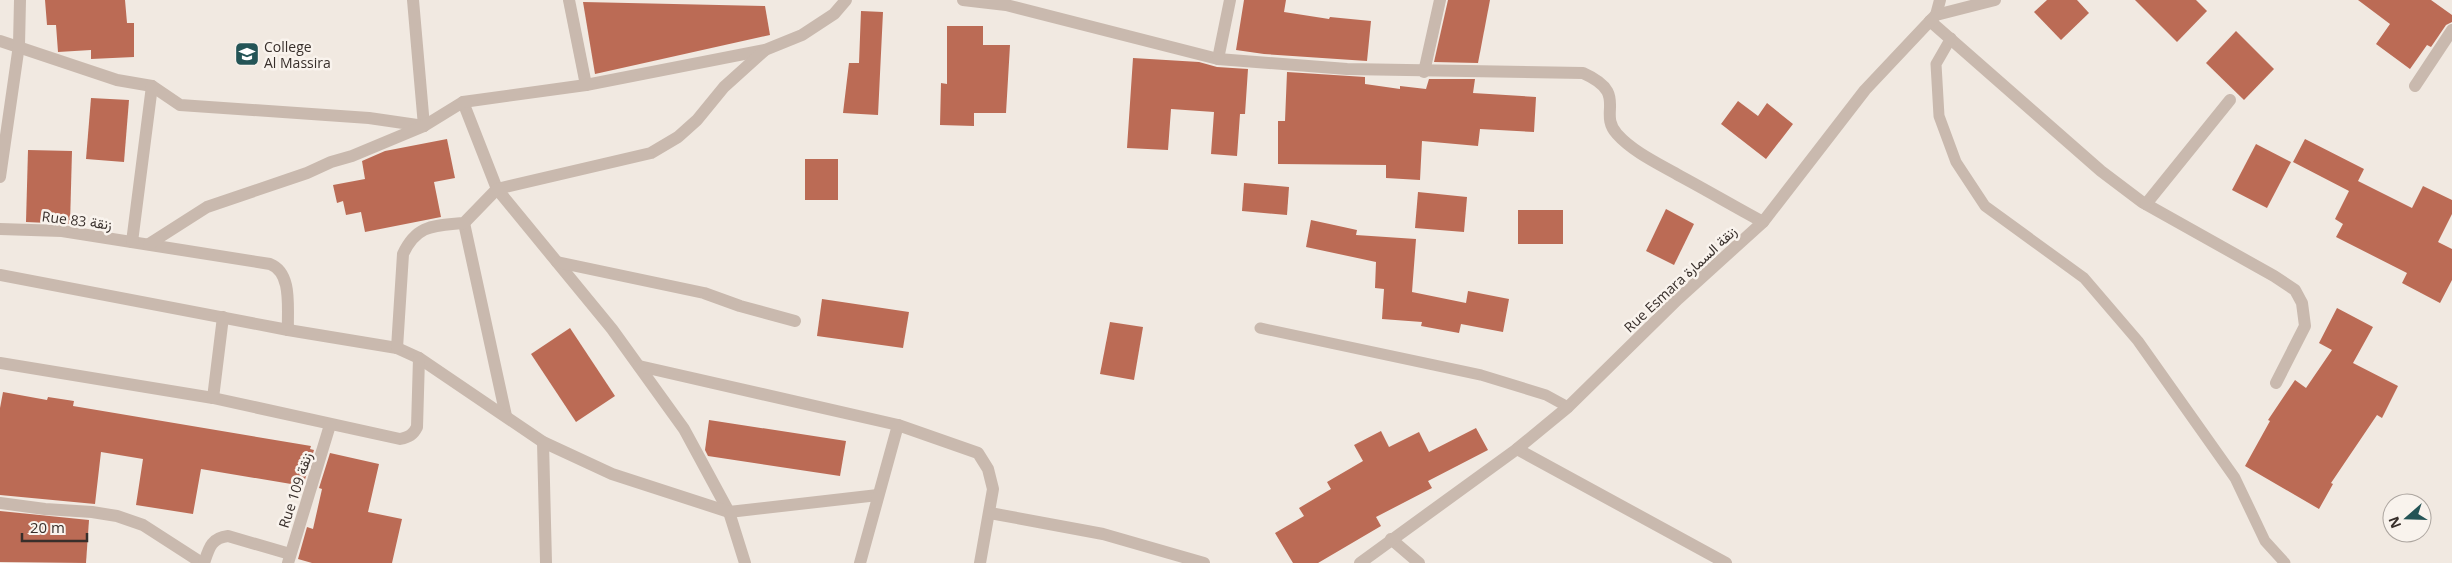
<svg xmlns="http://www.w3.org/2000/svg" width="2452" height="563" viewBox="0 0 2452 563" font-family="'Open Sans',Vazirmatn,sans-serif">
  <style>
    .building { fill: #bb6b55 }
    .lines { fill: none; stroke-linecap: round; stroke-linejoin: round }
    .service { stroke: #c9b9ae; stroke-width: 11 }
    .minor { stroke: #c9b9ae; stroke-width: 12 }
    .tertiary { stroke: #c9b9ae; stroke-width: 12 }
    .labels { text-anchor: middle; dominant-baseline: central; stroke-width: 5; stroke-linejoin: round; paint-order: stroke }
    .poi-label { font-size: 14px; fill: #382f2b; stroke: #f9f3ed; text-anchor: start }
    .street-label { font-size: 14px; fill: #382f2b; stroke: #f9f3ed }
  </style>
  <rect width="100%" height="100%" fill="#f1e9e1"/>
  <g class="building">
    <polygon points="45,0 125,0 127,23 134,23 134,57 91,59 91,50 58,52 56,25 47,25"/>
    <polygon points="1244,0 1286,0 1284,12 1329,19 1330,17 1371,21 1367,61 1264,54 1236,50"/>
    <polygon points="1448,0 1490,0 1478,63 1434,62"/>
    <polygon points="2047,0 2077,0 2089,13 2061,40 2034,12"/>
    <polygon points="2135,0 2196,0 2207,11 2177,42"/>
    <polygon points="2358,0 2431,0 2452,15 2452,22 2446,25 2431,47 2427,45 2410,69 2376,44 2390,24"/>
    <polygon points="583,2 765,6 770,35 595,74"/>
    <polygon points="861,11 883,12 878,115 843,113 849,63 859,63"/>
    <polygon points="947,26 983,26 983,45 1010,45 1006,113 974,113 974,126 940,125 941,83 947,84"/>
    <polygon points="2236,31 2274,69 2244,100 2206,63"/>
    <polygon points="1133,58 1199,62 1217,67 1248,69 1245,114 1240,114 1237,156 1211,154 1214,112 1171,109 1168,150 1127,148"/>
    <polygon points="1287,72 1365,77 1365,84 1400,89 1400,86 1426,89 1429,79 1475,79 1473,93 1536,97 1534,132 1480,129 1478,146 1422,141 1420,180 1386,178 1386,165 1278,164 1278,121 1285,121"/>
    <polygon points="91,98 129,100 124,162 86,159"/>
    <polygon points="1738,101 1758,116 1767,103 1793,124 1766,159 1721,124"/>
    <polygon points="447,139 455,178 434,182 441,217 365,232 361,212 346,215 343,201 337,203 333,185 365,179 362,161 385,151"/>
    <polygon points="2305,139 2364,169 2358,181 2412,208 2423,186 2452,200 2452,214 2438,242 2452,249 2452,280 2440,303 2402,283 2407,273 2336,237 2343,224 2335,219 2349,191 2293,162"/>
    <polygon points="2256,144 2291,162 2267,208 2232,190"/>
    <polygon points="28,150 72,151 70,224 26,222"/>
    <rect x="805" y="159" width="33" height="41"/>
    <polygon points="1244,183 1289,187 1287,215 1242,211"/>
    <polygon points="1418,192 1467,197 1464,232 1415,228"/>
    <polygon points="1666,209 1694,224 1674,265 1646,251"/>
    <rect x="1518" y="210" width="45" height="34"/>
    <polygon points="1311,220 1357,230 1356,235 1416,239 1412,292 1466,303 1468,291 1509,299 1503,332 1461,324 1459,333 1421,326 1422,322 1382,319 1384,289 1375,288 1376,262 1306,247"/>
    <polygon points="822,299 909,312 903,348 817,336"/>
    <polygon points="2337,308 2373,327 2353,363 2398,386 2382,418 2377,415 2331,483 2333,484 2319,509 2245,466 2270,421 2268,420 2295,380 2306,388 2332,350 2319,343"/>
    <polygon points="1110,322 1143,327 1134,380 1100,374"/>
    <polygon points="570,328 615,396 576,422 531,354"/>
    <polygon points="3,392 47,400 48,397 74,401 73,406 311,446 310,449 314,450 303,486 201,469 193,514 136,505 143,459 101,452 95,504 0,495 0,408"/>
    <polygon points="709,420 846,441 840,476 708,456 705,450"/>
    <polygon points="1476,428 1488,450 1428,481 1432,488 1376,517 1381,526 1318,563 1293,563 1275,533 1304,516 1299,508 1331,489 1327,482 1363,461 1354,445 1381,431 1389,447 1419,432 1429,452"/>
    <polygon points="330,453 379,464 368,512 402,519 392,563 312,563 298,559 307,527 313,529 322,489 319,488"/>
    <polygon points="0,511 89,520 86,563 0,562"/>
  </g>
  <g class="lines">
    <g class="service">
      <polyline points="1951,38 1936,64 1939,116 1956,162 1985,206 2084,278 2138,341 2235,478 2265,541 2285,563"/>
      <polyline points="1260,328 1481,375 1546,395 1568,407"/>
    </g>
    <g class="minor">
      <polyline points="413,0 424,126"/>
      <polyline points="569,0 586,85"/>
      <path d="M963,0L1006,5L1218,59L1347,69L1583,73C1630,94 1597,112 1617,134C1633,152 1659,164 1680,176C1708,191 1735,207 1763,222"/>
      <polyline points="1936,15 1940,0"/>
      <polyline points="1930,21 2101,171 2142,202 2274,276 2295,290 2302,303 2305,326 2276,383"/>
      <polyline points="0,41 117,80 152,86 180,105 369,118 424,126"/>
      <polyline points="1218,59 1230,0"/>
      <polyline points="1424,72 1440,0"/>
      <polyline points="2415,86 2452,30"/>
      <polyline points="463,102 497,189 612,329 684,429 729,512 745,563"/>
      <polyline points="0,177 19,45 20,0"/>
      <polyline points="2146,204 2230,100"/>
      <polyline points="464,223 506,416"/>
      <path d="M0,229L62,231L270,264C293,273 287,309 288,330"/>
      <polyline points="132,242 152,86"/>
      <polyline points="149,244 207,207 307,173 331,162 352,156 424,126 463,102 586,85 765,50 802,35 834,14 846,0"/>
      <polyline points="557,262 704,293 740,306 795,321"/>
      <polyline points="0,275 288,330 397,348 419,358 543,442 612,474 729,512 878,495"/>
      <path d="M397,348L403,254C417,224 434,226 464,223L497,189L651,153L678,137L697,120L724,87L764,51"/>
      <path d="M0,363L213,398L400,439C409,437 413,435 417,427L419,358"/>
      <polyline points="639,366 898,425 978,453 988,469 993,489 980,563"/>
      <polyline points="213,398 223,317"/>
      <polyline points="543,442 546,563"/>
      <polyline points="1517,449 1726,563"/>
      <polyline points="0,503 45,509 92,512 117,516 143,525 202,563"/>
      <polyline points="990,513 1103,534 1204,563"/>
      <polyline points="1391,539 1419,563"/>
      <path d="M204,563C209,548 211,538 228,536L290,554"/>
      <polyline points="288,563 330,425"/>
      <polyline points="860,563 898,425"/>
    </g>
    <polyline class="tertiary" points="1360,563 1517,449 1568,407 1678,299 1763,222 1865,90 1930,21 1936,15 1995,0"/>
  </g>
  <defs>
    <symbol id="university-square" viewBox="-11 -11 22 22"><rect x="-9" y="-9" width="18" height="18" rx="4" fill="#245456" stroke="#f9f3ed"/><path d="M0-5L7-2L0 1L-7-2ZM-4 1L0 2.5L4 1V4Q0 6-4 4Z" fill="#fff"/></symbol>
  </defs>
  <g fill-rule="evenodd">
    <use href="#university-square" x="233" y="40" width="28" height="28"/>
  </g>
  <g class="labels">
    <g class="poi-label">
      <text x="264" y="46">College<tspan x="264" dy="16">Al Massira</tspan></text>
    </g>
    <g class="street-label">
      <text transform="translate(77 220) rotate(7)">Rue 83 زنقة</text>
      <text transform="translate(1680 279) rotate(-43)">Rue Esmara زنقة السمارة</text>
      <text transform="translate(295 490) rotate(-72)">Rue 109 زنقة</text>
    </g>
  </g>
  <g transform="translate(2407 518) rotate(250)"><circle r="24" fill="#f9f3ed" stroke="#aca59f"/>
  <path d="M0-4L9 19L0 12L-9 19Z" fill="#245456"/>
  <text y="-8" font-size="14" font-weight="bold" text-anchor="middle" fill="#382f2b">N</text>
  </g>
  <path d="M22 533v8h65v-8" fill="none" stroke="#382f2b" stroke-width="2.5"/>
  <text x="30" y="533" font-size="15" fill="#382f2b" stroke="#f9f3ed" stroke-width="4" paint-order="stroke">20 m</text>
</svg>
